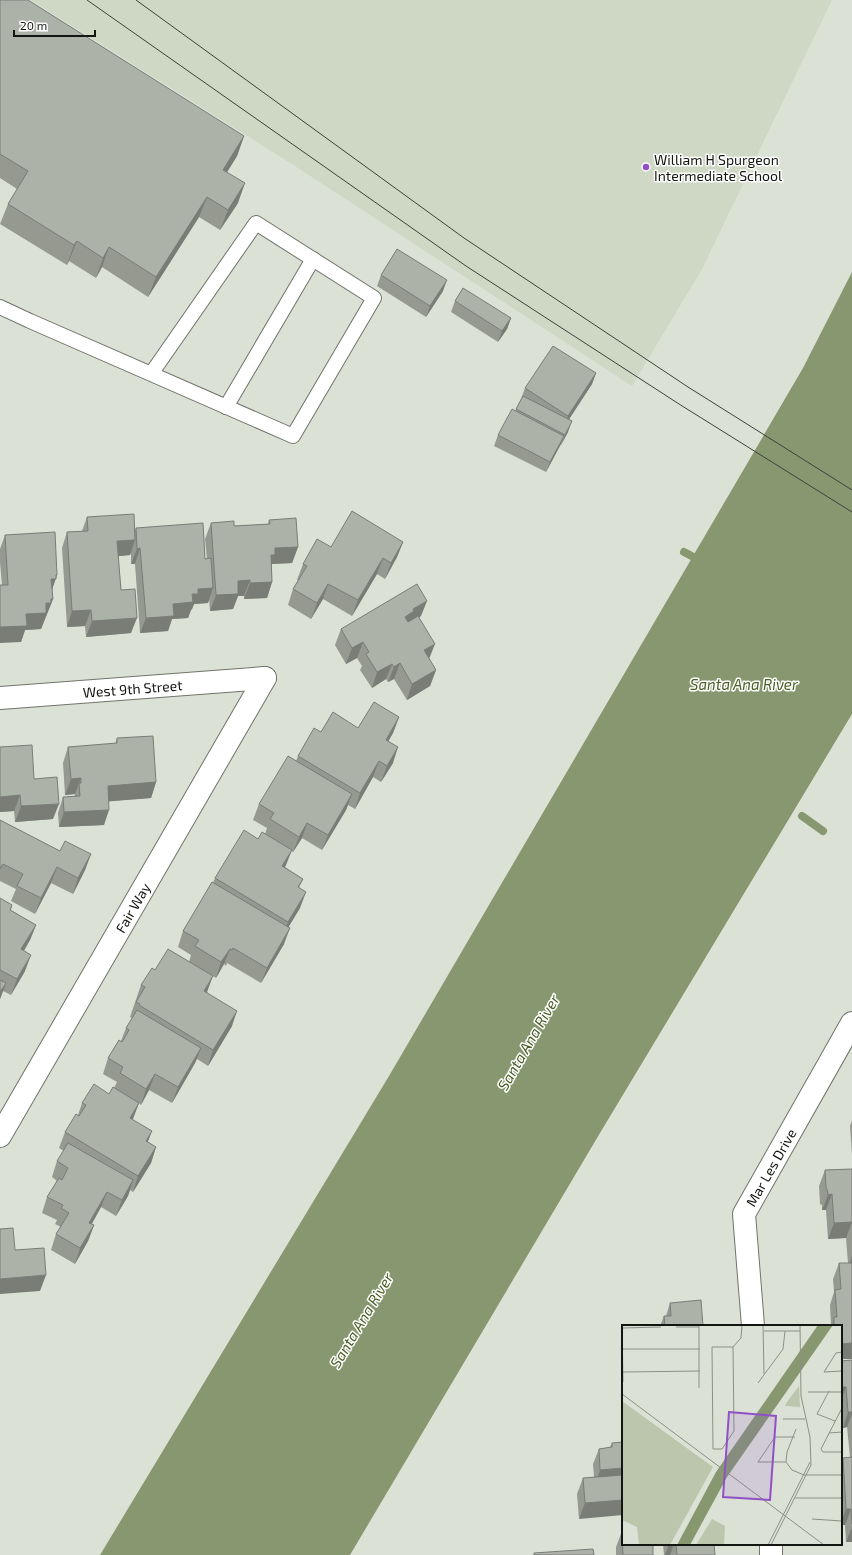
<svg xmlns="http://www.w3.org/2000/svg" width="852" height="1555" viewBox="0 0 852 1555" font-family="'Exo 2',sans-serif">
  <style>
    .built { fill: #cfd7c5 }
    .water { fill: #879871 }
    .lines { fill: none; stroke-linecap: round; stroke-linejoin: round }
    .stream { stroke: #879871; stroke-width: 8 }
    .service-casing { stroke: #70746b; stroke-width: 16 }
    .minor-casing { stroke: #70746b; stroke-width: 24 }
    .service { stroke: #fff; stroke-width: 14 }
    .minor { stroke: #fff; stroke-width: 22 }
    .tram { stroke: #3e413b; stroke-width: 1 }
    .wall { fill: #959990 }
    .shaded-wall { fill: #797d76 }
    .building { fill: #adb2a8; stroke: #797d76 }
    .poi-dot { fill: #9051c6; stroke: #fff; stroke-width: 1.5 }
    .labels { text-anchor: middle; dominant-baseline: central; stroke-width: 3; stroke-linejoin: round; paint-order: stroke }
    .poi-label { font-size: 14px; fill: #131511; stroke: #fff; text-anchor: start }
    .street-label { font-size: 14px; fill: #131511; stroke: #fff }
    .water-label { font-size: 15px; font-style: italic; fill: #4a5f24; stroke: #fff }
    .inset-road { fill: none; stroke: #8c8f87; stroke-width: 1 }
    .view { fill: #9051c6; fill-opacity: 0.15; stroke: #9051c6; stroke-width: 2 }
    .inset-edge { fill: none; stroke: #131511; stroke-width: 2 }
  </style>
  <rect width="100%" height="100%" fill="#dce1d6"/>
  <polygon class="built" points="31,0 832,0 702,269 632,386 298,168"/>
  <polygon class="water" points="852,272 852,714 600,1133 350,1555 100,1555 389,1076 803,368"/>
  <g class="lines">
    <g class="stream">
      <polyline points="684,552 701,561"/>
      <polyline points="802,816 823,831"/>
    </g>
    <defs>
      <g id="service">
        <polyline points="0,307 30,321 293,436 374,298 256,223 151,374"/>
        <polyline points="226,407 313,259"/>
      </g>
      <g id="minor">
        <path id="s1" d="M0,698L265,678"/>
        <path id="s2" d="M0,1136L265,678"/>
        <path id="s3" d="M753,1326L744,1214L852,1023"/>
        <polyline points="771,1544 771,1555"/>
      </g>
    </defs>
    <use href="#service" class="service-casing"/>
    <use href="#minor" class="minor-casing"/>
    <use href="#service" class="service"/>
    <use href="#minor" class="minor"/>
    <g class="tram">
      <polyline points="87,0 466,266 679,404 852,512"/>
      <polyline points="136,0 464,238 688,387 852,490"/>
    </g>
  </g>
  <g class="wall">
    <polygon points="0,0 244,136 237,156 227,172 238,203 220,230 199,217 148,297 102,267 96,278 69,261 67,265 0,224 8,204 17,189 0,178"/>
    <polygon points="381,275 443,291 426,317 377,286"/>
    <polygon points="455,301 511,318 507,329 498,342 451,312"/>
    <polygon points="596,373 592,384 569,419 568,432 561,445 560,445 546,472 494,446 498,435 515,411 521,399 525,388"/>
    <polygon points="87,517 135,530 136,528 205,559 207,559 205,539 211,523 234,526 268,524 269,520 298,547 292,563 272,564 271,566 272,582 267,598 244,599 244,596 238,596 233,609 210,611 209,598 208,603 194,604 192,609 191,610 188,618 172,619 168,631 140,633 135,564 131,564 131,553 130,555 118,556 121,590 131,633 86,637 85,626 67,627 62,548 67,532 82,531"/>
    <polygon points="5,535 57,575 52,590 53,599 41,629 25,630 21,642 2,585 0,562 0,549"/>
    <polygon points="403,542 397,557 385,579 377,574 352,616 323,599 311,619 288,605 293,589 298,580 297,580 303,564 331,547"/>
    <polygon points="421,616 419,618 429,659 436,670 430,686 407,700 394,679 388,682 386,679 372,688 360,670 362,666 357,658 346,664 335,645 341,629"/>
    <polygon points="399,717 393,733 388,741 393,763 381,782 373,777 355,809 348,805 346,810 322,850 302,838 293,852 291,851 285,867 303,879 299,888 300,908 288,927 284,944 261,983 227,963 226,966 224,964 216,978 208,973 207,992 232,1026 208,1066 197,1059 195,1063 172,1103 149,1090 141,1105 139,1103 132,1119 148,1142 156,1147 151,1163 133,1192 130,1190 128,1196 116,1216 101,1207 92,1224 94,1225 88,1241 75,1264 51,1250 56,1234 61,1227 55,1224 57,1220 42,1213 47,1197 57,1181 52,1177 57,1161 64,1151 59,1148 65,1132 78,1115 82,1103 109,1094 114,1088 117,1082 103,1074 108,1058 121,1041 126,1028 132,1018 130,1017 141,985 155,970 189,962 191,955 178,947 183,931 213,883 215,878 258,839 265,834 267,828 253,820 259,804 296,761 298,756 321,732 358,728"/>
    <polygon points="117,738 156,782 151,798 109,801 104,825 59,827 58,813 63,797 74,797 75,794 65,795 63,763 68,747 115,744"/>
    <polygon points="0,747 34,779 53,819 15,822 14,811 0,812"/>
    <polygon points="0,820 60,851 91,854 85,870 73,894 51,883 35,914 11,901 16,889 0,881"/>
    <polygon points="0,898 12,905 11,910 36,925 30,940 24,951 25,971 11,995 3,991 0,999"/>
    <polygon points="852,1120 852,1155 850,1126"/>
    <polygon points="852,1169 852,1359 841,1359 841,1326 830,1326 831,1325 830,1305 834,1292 833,1279 839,1263 848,1263 846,1238 828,1239 826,1210 822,1210 822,1205 820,1204 819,1186 825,1170"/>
    <polygon points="670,1303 703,1326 660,1326 664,1316 666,1316"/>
    <polygon points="852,1360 852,1542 846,1542 845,1525 841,1525 841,1462 843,1458 850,1457 847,1427 843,1428 841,1409 841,1361"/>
    <polygon points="623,1442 579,1519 577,1494 583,1478 594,1477 593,1464 599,1449 610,1447 612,1443"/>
    <polygon points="622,1531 653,1555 616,1555 616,1547"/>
    <polygon points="663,1544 714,1544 715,1555 664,1555"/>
  </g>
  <g class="shaded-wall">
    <polygon points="244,136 237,156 216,190 223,170"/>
    <polygon points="245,183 238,203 220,230 228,210"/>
    <polygon points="207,197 199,217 148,297 156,277"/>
    <polygon points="77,241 69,261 67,265 74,245"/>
    <polygon points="109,247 102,267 96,278 103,258"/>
    <polygon points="447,280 443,291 426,317 430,306"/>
    <polygon points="511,318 507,329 498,342 502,331"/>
    <polygon points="596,373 592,384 564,427 568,416"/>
    <polygon points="572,421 568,432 561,445 565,435"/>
    <polygon points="564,436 560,446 546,472 550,462"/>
    <polygon points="135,540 130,555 111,557 117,541"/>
    <polygon points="403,542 397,557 385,579 391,563"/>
    <polygon points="298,547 292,563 272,564 269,571 271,555 275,548"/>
    <polygon points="140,548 135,564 131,564 137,549"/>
    <polygon points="383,558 377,574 352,616 358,600"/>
    <polygon points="56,575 57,575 50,595 51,579"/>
    <polygon points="250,580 244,596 238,596 233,609 210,611 216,595 238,581"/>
    <polygon points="272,582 267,598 244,599 250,583"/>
    <polygon points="328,584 323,599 311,619 317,603"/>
    <polygon points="213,588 208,603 194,604 192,609 191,610 188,618 172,619 168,631 140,633 146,618 192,594 198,589"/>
    <polygon points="51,599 53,599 41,629 25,630 21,642 0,643 0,627 26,614 46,603"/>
    <polygon points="427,601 421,616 409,624 405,617 413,609"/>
    <polygon points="91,610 85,626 67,627 72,611"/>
    <polygon points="137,618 131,633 86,637 92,621"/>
    <polygon points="363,642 357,658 346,664 352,648"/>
    <polygon points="435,644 429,659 424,650"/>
    <polygon points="400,663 394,679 388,682 394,667"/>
    <polygon points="392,664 386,679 372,688 377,672"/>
    <polygon points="436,670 430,686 407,700 412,684"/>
    <polygon points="399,717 393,733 380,756 386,740"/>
    <polygon points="398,747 393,763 381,782 387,766"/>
    <polygon points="379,761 373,777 355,809 360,793"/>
    <polygon points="81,778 75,794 65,795 71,779"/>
    <polygon points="156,782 151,798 102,802 108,786"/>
    <polygon points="352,794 346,810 322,850 328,835"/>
    <polygon points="20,795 14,811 0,812 0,797"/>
    <polygon points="59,804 53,819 15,822 21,806"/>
    <polygon points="109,810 104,825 59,827 64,812"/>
    <polygon points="307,823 302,838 293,852 299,837"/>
    <polygon points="292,850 286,865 276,881 282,866"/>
    <polygon points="91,854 85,870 73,894 78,878"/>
    <polygon points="57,867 51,883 35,914 41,898"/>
    <polygon points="306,892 300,908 282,938 288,922"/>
    <polygon points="36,925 30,940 15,965 21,949"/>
    <polygon points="290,928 284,944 261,983 267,968"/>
    <polygon points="230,949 224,964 216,978 221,962"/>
    <polygon points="31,955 25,971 11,995 17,979"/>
    <polygon points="213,976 207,992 198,1007 204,991"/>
    <polygon points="6,983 0,999 0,992"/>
    <polygon points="237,1011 232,1026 208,1066 213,1050"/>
    <polygon points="201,1048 195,1063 172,1103 178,1087"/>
    <polygon points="155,1074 149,1090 141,1105 146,1089"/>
    <polygon points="139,1103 133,1119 124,1134 130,1118"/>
    <polygon points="152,1131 146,1147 146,1141"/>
    <polygon points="156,1147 151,1163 133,1192 138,1176"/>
    <polygon points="133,1180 128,1196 116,1216 122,1200"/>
    <polygon points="107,1192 101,1207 83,1239 89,1223"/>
    <polygon points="832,1194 826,1210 822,1210 828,1195"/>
    <polygon points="852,1222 846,1238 828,1239 834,1223"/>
    <polygon points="94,1225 88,1241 75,1264 80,1248"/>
    <polygon points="852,1256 852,1268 848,1268"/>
    <polygon points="46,1275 40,1291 0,1294 0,1279"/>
    <polygon points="852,1343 852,1359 841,1359 841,1344"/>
    <polygon points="841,1387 846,1387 841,1401"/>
    <polygon points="848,1412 852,1412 852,1414 847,1427 843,1428"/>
    <polygon points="623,1468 623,1483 595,1485 600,1470"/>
    <polygon points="623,1500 623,1515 579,1519 585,1503"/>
    <polygon points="846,1509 851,1509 845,1525 841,1525 841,1523"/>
    <polygon points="852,1527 852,1542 846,1542"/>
    <polygon points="669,1544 674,1544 670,1555 665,1555"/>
  </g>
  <g class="building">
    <polygon points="0,0 28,0 244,136 223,170 245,183 228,210 207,197 156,277 109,247 103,258 77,241 74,245 8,204 28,171 0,154"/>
    <polygon points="397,249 447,280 430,306 381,275"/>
    <polygon points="463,288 511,318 502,331 455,301"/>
    <polygon points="553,346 596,373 568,416 525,388"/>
    <polygon points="523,396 572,421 565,435 516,409"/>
    <polygon points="512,409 564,436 550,462 498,435"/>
    <polygon points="352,511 403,542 391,563 383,558 358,600 328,584 317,603 293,589 307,566 303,564 317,539 331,547"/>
    <polygon points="134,514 135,540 117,541 121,590 135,589 137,618 92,621 91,610 72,611 67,532 88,531 87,517"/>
    <polygon points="296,518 298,547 275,548 275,555 271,555 272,582 250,583 250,580 238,581 238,594 216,595 211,523 234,521 234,526 270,524 269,520"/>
    <polygon points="203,523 205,559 211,558 213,588 198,589 198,594 192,594 193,602 173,604 174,616 146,618 140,548 137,549 136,528"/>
    <polygon points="55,532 57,575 56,575 56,579 51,579 53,599 51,599 51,603 46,603 46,613 26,614 27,626 0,627 0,585 8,585 5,535"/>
    <polygon points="417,584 427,601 413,609 414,611 405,617 408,622 418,616 435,644 424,650 436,670 412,684 400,663 394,667 392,664 377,672 366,654 369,652 363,642 352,648 341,629"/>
    <polygon points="374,702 399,717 386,740 398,747 387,766 379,761 360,793 298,756 314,728 321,732 333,712 358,728"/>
    <polygon points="153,736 156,782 108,786 109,810 64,812 63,797 80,796 79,783 81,783 81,778 71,779 68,747 117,743 117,738"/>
    <polygon points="32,745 34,779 57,777 59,804 21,806 20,795 0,797 0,747"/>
    <polygon points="288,756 352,794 328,835 307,823 299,837 270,819 274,813 259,804"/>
    <polygon points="0,820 60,851 65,841 91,854 78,878 57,867 41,898 17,886 23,874 3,864 0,869"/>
    <polygon points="244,830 258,839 262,832 292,850 282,866 303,879 298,887 306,892 288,922 215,878"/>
    <polygon points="212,882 290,928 267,968 233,948 232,950 230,949 221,962 195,946 199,940 183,931"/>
    <polygon points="0,898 12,905 10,910 36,925 21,949 31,955 17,979 0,970"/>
    <polygon points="168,949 213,976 204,991 237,1011 213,1050 139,1005 140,1004 136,1002 145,987 141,985 152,968 155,970"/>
    <polygon points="0,980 6,983 0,992"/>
    <polygon points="137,1010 201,1048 178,1087 155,1074 146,1089 120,1073 123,1067 108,1058 119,1040 122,1042 129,1030 126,1028"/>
    <polygon points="94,1084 109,1094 113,1087 139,1103 130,1118 152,1131 146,1141 156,1147 138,1176 65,1132 76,1114 79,1116 86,1105 82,1103"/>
    <polygon points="68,1143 133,1180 122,1200 107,1192 89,1223 94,1225 80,1248 56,1234 69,1213 61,1208 63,1205 47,1197 59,1178 62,1180 68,1168 57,1161"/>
    <polygon points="852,1169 852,1224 852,1222 834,1223 832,1194 828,1195 827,1189 826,1188 825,1170"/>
    <polygon points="13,1228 15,1250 44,1248 46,1275 0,1279 0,1229"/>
    <polygon points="839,1263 852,1263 852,1343 841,1344 841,1326 834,1326 834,1317 837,1317 835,1290 841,1289"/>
    <polygon points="701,1300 703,1326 665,1326 664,1316 671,1316 670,1303"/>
    <polygon points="852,1360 852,1412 848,1412 846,1387 841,1387 841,1361"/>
    <polygon points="623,1442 623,1468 600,1470 599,1449 612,1447 612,1443"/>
    <polygon points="852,1457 852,1524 851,1509 846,1509 843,1458"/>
    <polygon points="623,1475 623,1500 585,1503 583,1478"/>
    <polygon points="622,1531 623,1531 623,1544 653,1544 653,1555 623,1555"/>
    <polygon points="676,1544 714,1544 715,1555 677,1555"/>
    <polygon points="593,1549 594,1555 534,1555 534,1553"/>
  </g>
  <circle class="poi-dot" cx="646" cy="167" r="4"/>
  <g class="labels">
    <g class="poi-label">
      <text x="654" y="159">William H Spurgeon<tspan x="654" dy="16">Intermediate School</tspan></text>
    </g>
    <g class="street-label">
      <text stroke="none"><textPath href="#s1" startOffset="133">West 9th Street</textPath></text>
      <text stroke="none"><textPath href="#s2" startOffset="264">Fair Way</textPath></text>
      <text stroke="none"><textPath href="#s3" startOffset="166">Mar Les Drive</textPath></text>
    </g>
    <g class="water-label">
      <text x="744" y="684">Santa Ana River</text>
      <text transform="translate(528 1042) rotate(-60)">Santa Ana River</text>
      <text transform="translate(361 1320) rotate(-59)">Santa Ana River</text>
    </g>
  </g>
  <g transform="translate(622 1325)">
    <rect width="220" height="220" fill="#dce1d6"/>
    <path d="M177,61L178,82L163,81L165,77ZM0,76L91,142L48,220H17L15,202L0,195ZM90,194L103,201L102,220H74Z" fill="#bbc6ad"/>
    <path d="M196,0H211L105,152L68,220H55L94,147Z" fill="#879871"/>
    <path class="inset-road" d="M0,0L1,57M77,0V63M141,0L142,49M54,2H77M0,3L39,2M142,6H178M111,22H90L91,124H100L112,106L111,22L119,13L120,0M1,24H78M1,47L78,46M202,47L214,28L220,27M202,47L220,46M136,58L161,24L163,6M207,66L195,89L213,96M186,67H220M0,69L202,220M220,83L199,124L201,127H220M161,94H183M207,108L220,107M136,137H164L170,145L182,150H220M136,137L153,112H173M164,137L165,127L174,104M173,173H220M190,194L220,196M146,220L188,137M149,220L189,140L188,112L179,71L178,0"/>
    <path class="view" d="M107,87L154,91L148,175L101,172Z"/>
    <rect width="220" height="220" class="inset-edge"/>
  </g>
  <path d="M14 30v6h81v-6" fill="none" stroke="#131511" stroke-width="2"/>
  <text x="20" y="30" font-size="12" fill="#131511" stroke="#ffffff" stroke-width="3" paint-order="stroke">20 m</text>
</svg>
